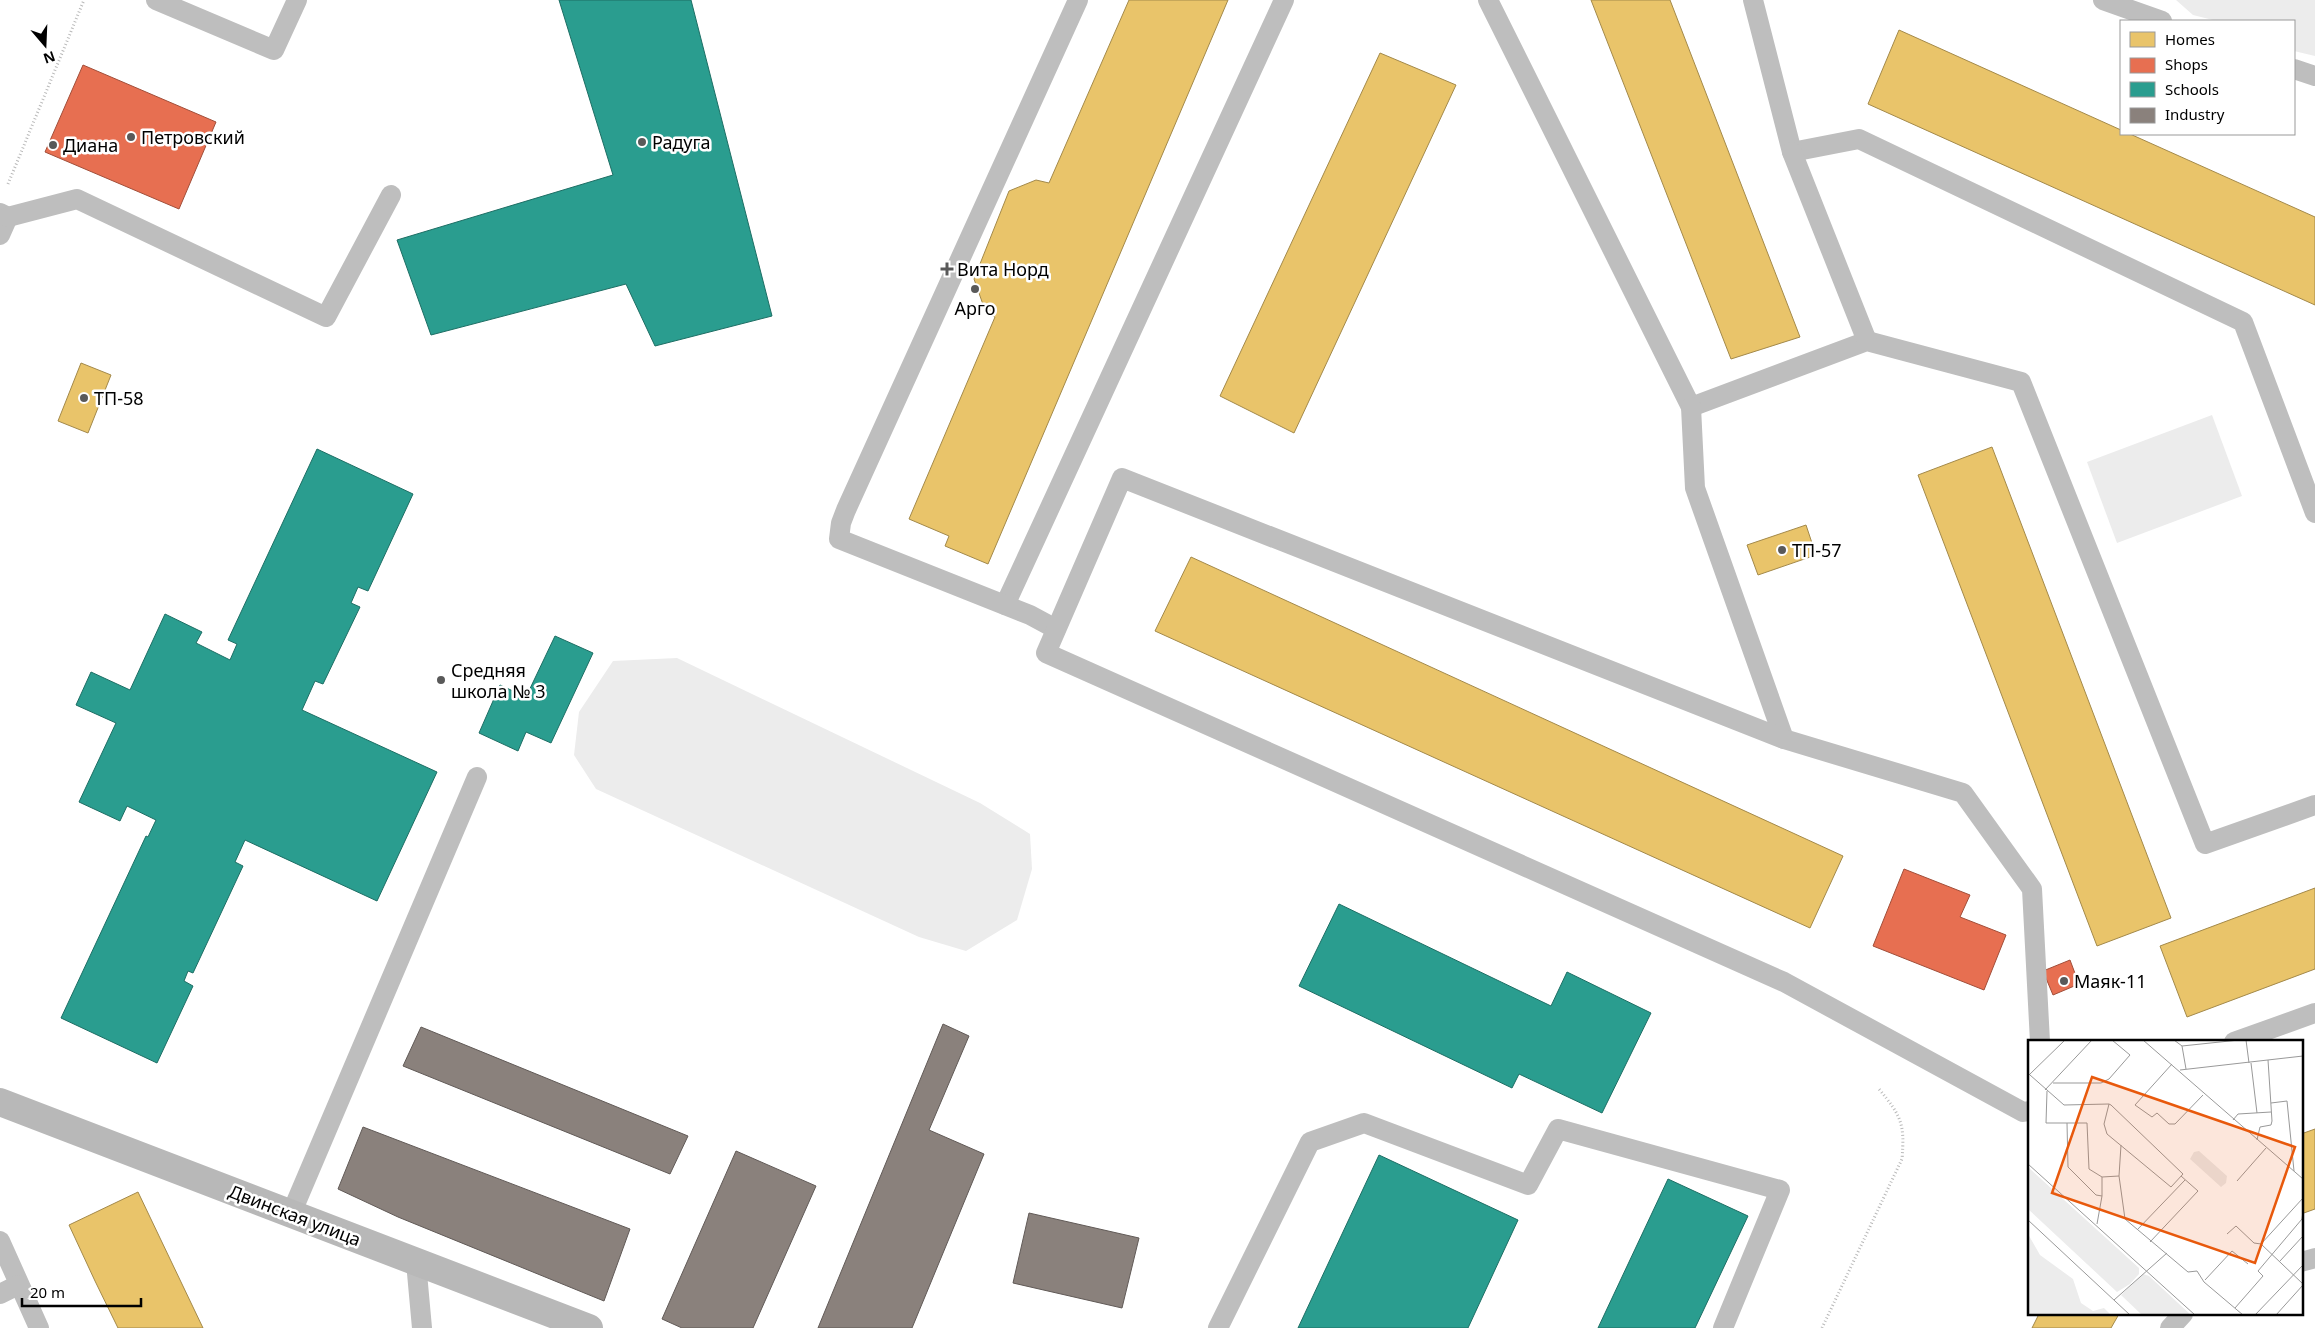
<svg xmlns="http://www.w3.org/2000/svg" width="2315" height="1328" viewBox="0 0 2315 1328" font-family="'Noto Sans',sans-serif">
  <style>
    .green { fill: #ececec }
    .homes { fill: #e9c46a; stroke: #a3894a }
    .shops { fill: #e76f51; stroke: #a24e39 }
    .schools { fill: #2a9d8f; stroke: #1d6e64 }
    .industry { fill: #8a817c; stroke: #615a57 }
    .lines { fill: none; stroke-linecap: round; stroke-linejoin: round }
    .path { stroke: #b9b9b9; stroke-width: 3; stroke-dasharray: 1 2.5; stroke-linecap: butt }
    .lane { stroke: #bebebe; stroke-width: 20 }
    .secondary { stroke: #b8b8b8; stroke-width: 28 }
    .poi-dot { fill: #595959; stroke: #fff; stroke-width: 2 }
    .labels { text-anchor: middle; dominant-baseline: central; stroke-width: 5; stroke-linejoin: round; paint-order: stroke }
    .poi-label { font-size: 18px; fill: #000; stroke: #fff; text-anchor: start }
    .street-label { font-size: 18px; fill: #000; stroke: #fff }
    .inset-road { fill: none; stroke: #999; stroke-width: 1 }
    .view { fill: #e8590c; fill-opacity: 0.15; stroke: #e8590c; stroke-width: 2.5 }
    .inset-edge { fill: none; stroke: #000; stroke-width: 2.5 }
  </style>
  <rect width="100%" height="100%" fill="#fff"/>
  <g class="green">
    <polygon points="2176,0 2315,0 2315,56 2294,51 2294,21 2217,21 2193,15"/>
    <polygon points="2212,415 2242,496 2117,543 2087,462"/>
    <polygon points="677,658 980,803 1030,834 1032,869 1017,920 966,951 919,937 596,789 574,755 579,712 613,661"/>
  </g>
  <g class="homes">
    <polygon points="1129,0 1228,0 988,564 945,546 949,536 909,519 995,317 986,313 974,279 1009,191 1036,180 1049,183"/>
    <polygon points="1591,0 1670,0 1800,337 1731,359"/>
    <polygon points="1899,30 2121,130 2121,134 2130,134 2315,217 2315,305 1868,104"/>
    <polygon points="1380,53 1456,85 1294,433 1220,396"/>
    <polygon points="81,363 111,375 88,433 58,421"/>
    <polygon points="1992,447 2171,918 2097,946 1918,475"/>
    <polygon points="1806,525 1816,555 1758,575 1747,545"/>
    <polygon points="1191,557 1843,856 1810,928 1155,631"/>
    <polygon points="2315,888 2315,969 2187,1017 2160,946"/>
    <polygon points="2315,1129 2315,1209 2301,1214 2301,1134"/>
    <polygon points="138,1192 203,1328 118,1328 95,1281 69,1225"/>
    <polygon points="2039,1314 2119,1314 2111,1328 2032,1328"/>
  </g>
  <g class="shops">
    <polygon points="83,65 216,122 179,209 45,152"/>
    <polygon points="1904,869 1970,895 1960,917 2006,935 1984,990 1873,946"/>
    <polygon points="2070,960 2079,984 2053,995 2043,971"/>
  </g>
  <g class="schools">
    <polygon points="559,0 691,0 772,316 655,346 626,284 431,335 397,240 613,175"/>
    <polygon points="317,449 413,494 368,591 358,587 351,603 360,607 323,684 315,681 302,710 437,772 377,901 245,840 235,862 243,866 193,973 188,971 184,981 193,986 157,1063 61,1018 146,836 148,837 156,820 127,806 120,821 79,802 116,723 76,705 91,672 130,690 165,614 202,632 196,643 230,660 237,644 228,640"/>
    <polygon points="555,636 593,653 551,743 526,732 518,751 479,733 500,685 526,697"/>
    <polygon points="1339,904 1551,1006 1567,972 1651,1013 1602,1113 1519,1074 1512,1088 1299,986"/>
    <polygon points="1379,1155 1518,1220 1468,1328 1298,1328"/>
    <polygon points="1668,1179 1748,1216 1695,1328 1598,1328"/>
  </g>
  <g class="industry">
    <polygon points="943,1024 969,1036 929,1130 984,1154 912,1328 818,1328"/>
    <polygon points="421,1027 688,1136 670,1174 403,1066"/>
    <polygon points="363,1127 630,1229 604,1301 398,1217 338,1189"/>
    <polygon points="736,1151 816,1186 753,1328 682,1328 662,1319"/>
    <polygon points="1029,1213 1139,1238 1122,1308 1013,1283"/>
  </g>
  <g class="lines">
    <g class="path">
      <polyline points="8,184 84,0"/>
      <path d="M1822,1328L1902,1159C1905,1123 1901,1116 1879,1089"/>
    </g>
    <g class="lane">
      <polyline points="156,0 274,50 297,0"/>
      <polyline points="1488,0 1691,407 1867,341 2021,382 2205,844 2315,805"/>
      <polyline points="1753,0 1792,152 1859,139 2243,322 2315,513"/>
      <polyline points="2103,0 2162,21"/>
      <polyline points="2294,69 2315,76"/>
      <polyline points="1792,152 1867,341"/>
      <polyline points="0,213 8,217 0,235"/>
      <polyline points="8,217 77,199 326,317 391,195"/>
      <polyline points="1691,407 1695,488 1784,739"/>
      <polyline points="1005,605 1284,0"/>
      <polyline points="1056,629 1030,615 839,539 841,523 846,510 1078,0"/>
      <polyline points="2234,1042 2315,1013"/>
      <polyline points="2029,1111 2023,1112 1784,982 1046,653 1122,478 1784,739 1963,793 2032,889 2040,1042"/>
      <polyline points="291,1214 477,777"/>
      <polyline points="0,1241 39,1328"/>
      <polyline points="416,1262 422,1328"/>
      <polyline points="2301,1262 2315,1258"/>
      <polyline points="0,1294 18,1285"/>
      <polyline points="1218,1328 1310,1142 1364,1123 1528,1185 1558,1129 1780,1190 1723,1328"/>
      <polyline points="2170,1328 2183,1314"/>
    </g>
    <polyline class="secondary" points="0,1102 589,1328"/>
  </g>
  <g class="poi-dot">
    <circle cx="131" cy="137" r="5"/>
    <circle cx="642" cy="142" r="5"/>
    <circle cx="53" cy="145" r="5"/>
    <path d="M944.5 261.5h5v5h5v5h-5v5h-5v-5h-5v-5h5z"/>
    <circle cx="975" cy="289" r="5"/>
    <circle cx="84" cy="398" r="5"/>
    <circle cx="1782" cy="550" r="5"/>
    <circle cx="441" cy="680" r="5"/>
    <circle cx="2064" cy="981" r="5"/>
  </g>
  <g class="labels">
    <g class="poi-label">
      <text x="141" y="137">Петровский</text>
      <text x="652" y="142">Радуга</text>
      <text x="63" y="145">Диана</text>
      <text x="957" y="269">Вита Норд</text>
      <text x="975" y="308" text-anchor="middle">Арго</text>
      <text x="94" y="398">ТП-58</text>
      <text x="1792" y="550">ТП-57</text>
      <text x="451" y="670">Средняя<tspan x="451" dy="21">школа № 3</tspan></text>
      <text x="2074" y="981">Маяк-11</text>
    </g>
    <g class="street-label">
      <text transform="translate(295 1215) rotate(21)">Двинская улица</text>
    </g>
  </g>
  <g transform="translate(2028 1040)">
    <rect width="275" height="275" fill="#fff"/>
    <path d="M171,111L199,136L198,143L193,147L162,119L166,112ZM0,127L111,228V234L102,244L89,252L0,169ZM0,194L12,215L45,239L53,263L65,271L76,268L83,275H0ZM115,234L121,236L163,275H114L93,255Z" fill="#ececec"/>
    <path class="inset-road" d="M115,0L275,139M146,0L154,6L158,29M218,0L221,23M154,6L211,0M223,23L229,73M144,24L107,65L124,77L129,73L141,84H147L175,55M152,30L275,16M1,35L37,0M2,35L36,65L81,64L83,65L155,134L143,147L79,94L76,84L81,64M25,43H73L81,39L102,15L84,0M17,50L64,0M19,51L18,83H39L40,127L68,155L74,156L69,184M243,63L259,61L266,131M205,80L210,74L243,72M39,83H59L61,129L74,137L91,136L97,179L160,232L169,231L176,242L215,275M229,100L232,87L243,85L244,81L240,20M0,124L167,275M91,136L93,105M74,137V156M209,141L238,108M275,158L233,204L275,244M0,180L102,275M109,190L157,140M199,194L208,186L226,203L233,204M122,202L170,151L153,136M252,221L275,196M177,240L204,211L220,224M86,260L139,213M207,268L235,236L230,231L274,179L275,171M227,275L275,225M248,275L275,245"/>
    <path class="view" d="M64,37L267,107L227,223L24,153Z"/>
    <rect width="275" height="275" class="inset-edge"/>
  </g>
  <rect x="2120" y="20" width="175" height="115" fill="#ffffff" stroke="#999999"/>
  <rect x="2130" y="32" width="25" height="15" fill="#e9c46a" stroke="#999999"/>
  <text x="2165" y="45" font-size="15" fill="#000000">Homes</text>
  <rect x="2130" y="58" width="25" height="15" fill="#e76f51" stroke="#999999"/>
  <text x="2165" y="70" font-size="15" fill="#000000">Shops</text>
  <rect x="2130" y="82" width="25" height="15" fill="#2a9d8f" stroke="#999999"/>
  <text x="2165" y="95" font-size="15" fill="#000000">Schools</text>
  <rect x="2130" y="108" width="25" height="15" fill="#8a817c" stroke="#999999"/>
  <text x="2165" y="120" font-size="15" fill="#000000">Industry</text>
  <g transform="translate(45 45) rotate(161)" stroke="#ffffff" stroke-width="4" paint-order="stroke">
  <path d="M0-4L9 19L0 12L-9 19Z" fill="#000000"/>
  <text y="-8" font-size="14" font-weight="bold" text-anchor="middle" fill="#000000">N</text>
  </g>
  <path d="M22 1298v8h119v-8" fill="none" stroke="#000000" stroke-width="2.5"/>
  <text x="30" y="1298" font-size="15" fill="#000000" stroke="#ffffff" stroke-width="4" paint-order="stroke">20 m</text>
</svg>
